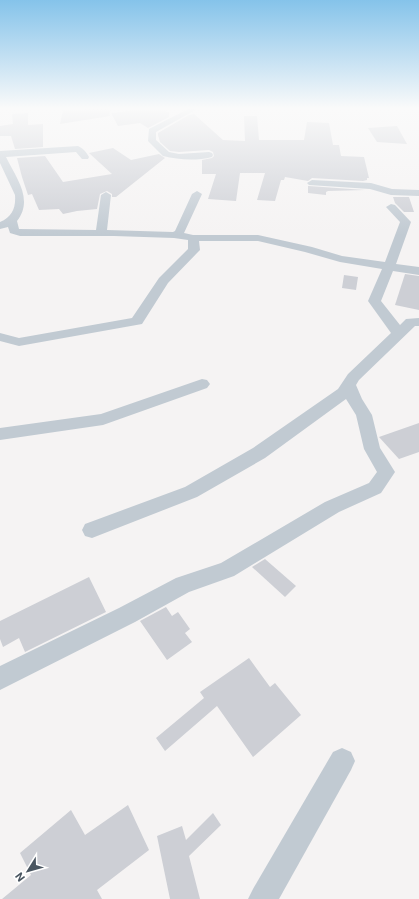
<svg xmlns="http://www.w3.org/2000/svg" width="419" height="899" viewBox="0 0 419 899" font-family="Roboto,sans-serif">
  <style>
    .building { fill: #cdcfd5 }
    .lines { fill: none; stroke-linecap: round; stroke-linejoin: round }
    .street { fill: #c1cad2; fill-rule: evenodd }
  </style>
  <rect width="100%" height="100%" fill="#f5f3f3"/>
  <g class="building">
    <polygon points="109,109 110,116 60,124 63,110"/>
    <polygon points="139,110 166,110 166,112 169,112 169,117 148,128 140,123 118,126 111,113"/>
    <polygon points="28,113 28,125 43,124 43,147 15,149 11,136 0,136 0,126 13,124 12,114"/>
    <polygon points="194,114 223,140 245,141 244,116 257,116 259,140 304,140 307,122 329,123 333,145 339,145 341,156 364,157 369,178 367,178 367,180 363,181 312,178 308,181 285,177 284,180 281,180 275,201 257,200 265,173 240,173 236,201 208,199 216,174 202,174 202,160 212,158 214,156 213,152 209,150 179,152 170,151 160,142 158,135 158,133 189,115"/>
    <polygon points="397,126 407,144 377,142 368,128"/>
    <polygon points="113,148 131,160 159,154 165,158 116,197 112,197 112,194 107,191 100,194 97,209 77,211 63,214 59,209 39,210 32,194 28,195 22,177 17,158 45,156 63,182 112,174 89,153"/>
    <polygon points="308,186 309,186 365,190 328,191 326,192 326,195 308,193"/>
    <polygon points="393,197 409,197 414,212 404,212 395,203"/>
    <polygon points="405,274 419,276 419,310 395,305"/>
    <polygon points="344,275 358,277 356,290 342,288"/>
    <polygon points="419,423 419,452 399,459 379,437"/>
    <polygon points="265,559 296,586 285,597 252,567"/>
    <polygon points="89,577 106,612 25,652 19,638 3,647 0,639 0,621"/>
    <polygon points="166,607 172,616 178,612 190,629 185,633 192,642 167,660 140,621"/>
    <polygon points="249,658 270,687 275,683 301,715 253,757 217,706 165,751 156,738 204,698 200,692"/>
    <polygon points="128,805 149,850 97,890 102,899 2,899 31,875 20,853 71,810 85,835"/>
    <polygon points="213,813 221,825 189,856 200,899 170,899 157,836 182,826 186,840"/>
  </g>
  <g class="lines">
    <g class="street">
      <path d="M188,109H197L156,132V140L169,152L179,154L209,152L212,153L213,155L212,157C196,161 179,160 163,156L148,141L149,129Z"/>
      <path d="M78,146C83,148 87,153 89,157L88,159H82L76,152L6,157C16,178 34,199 17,221L19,229L96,230L101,195L106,192L111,195L107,230L173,232L175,231L192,194L197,191L202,194L184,233L193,235H258L312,247L342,256L385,262L400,222L386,207L391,204L395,205L411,222L396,264L419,267V275L393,271L381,301L400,325L406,319L419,318V326H415L359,380L356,385L362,399L372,415L380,448L395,472L381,493L339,512L234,576L189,592L135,622L0,690V666L119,608L176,578L221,563L325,502L369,483L377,472L364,449L356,415L346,399L265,458L197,497L92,538L85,536L82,530L85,524L185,487L253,448L338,389L348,374L391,333L368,301L382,269L340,262L305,252L258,241H199L200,250L198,252L168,283L142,324L19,346L0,341V333L19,338L132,318L159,278L188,249V240L174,238L114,236H20L10,233L8,227L0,229V222C12,217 16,208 15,195L0,163V151Z"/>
      <polygon points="312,180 371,183 392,189 419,190 419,196 391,195 370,189 309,185 307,183"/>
      <polygon points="202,379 207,380 210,384 207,388 103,425 0,440 0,428 101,414"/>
      <polygon points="342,748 351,752 355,761 351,770 279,899 248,899 253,889 333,752"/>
    </g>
  </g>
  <linearGradient id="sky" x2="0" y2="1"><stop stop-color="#85c3ea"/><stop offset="0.46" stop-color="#fafafa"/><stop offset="1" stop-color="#fafafa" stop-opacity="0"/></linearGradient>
  <rect width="419" height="235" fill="url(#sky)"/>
  <g transform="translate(28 871) rotate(233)" stroke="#ffffff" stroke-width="3" paint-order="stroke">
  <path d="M0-3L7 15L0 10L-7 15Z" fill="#4a5661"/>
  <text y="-6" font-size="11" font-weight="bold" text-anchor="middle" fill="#4a5661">N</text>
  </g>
</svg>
